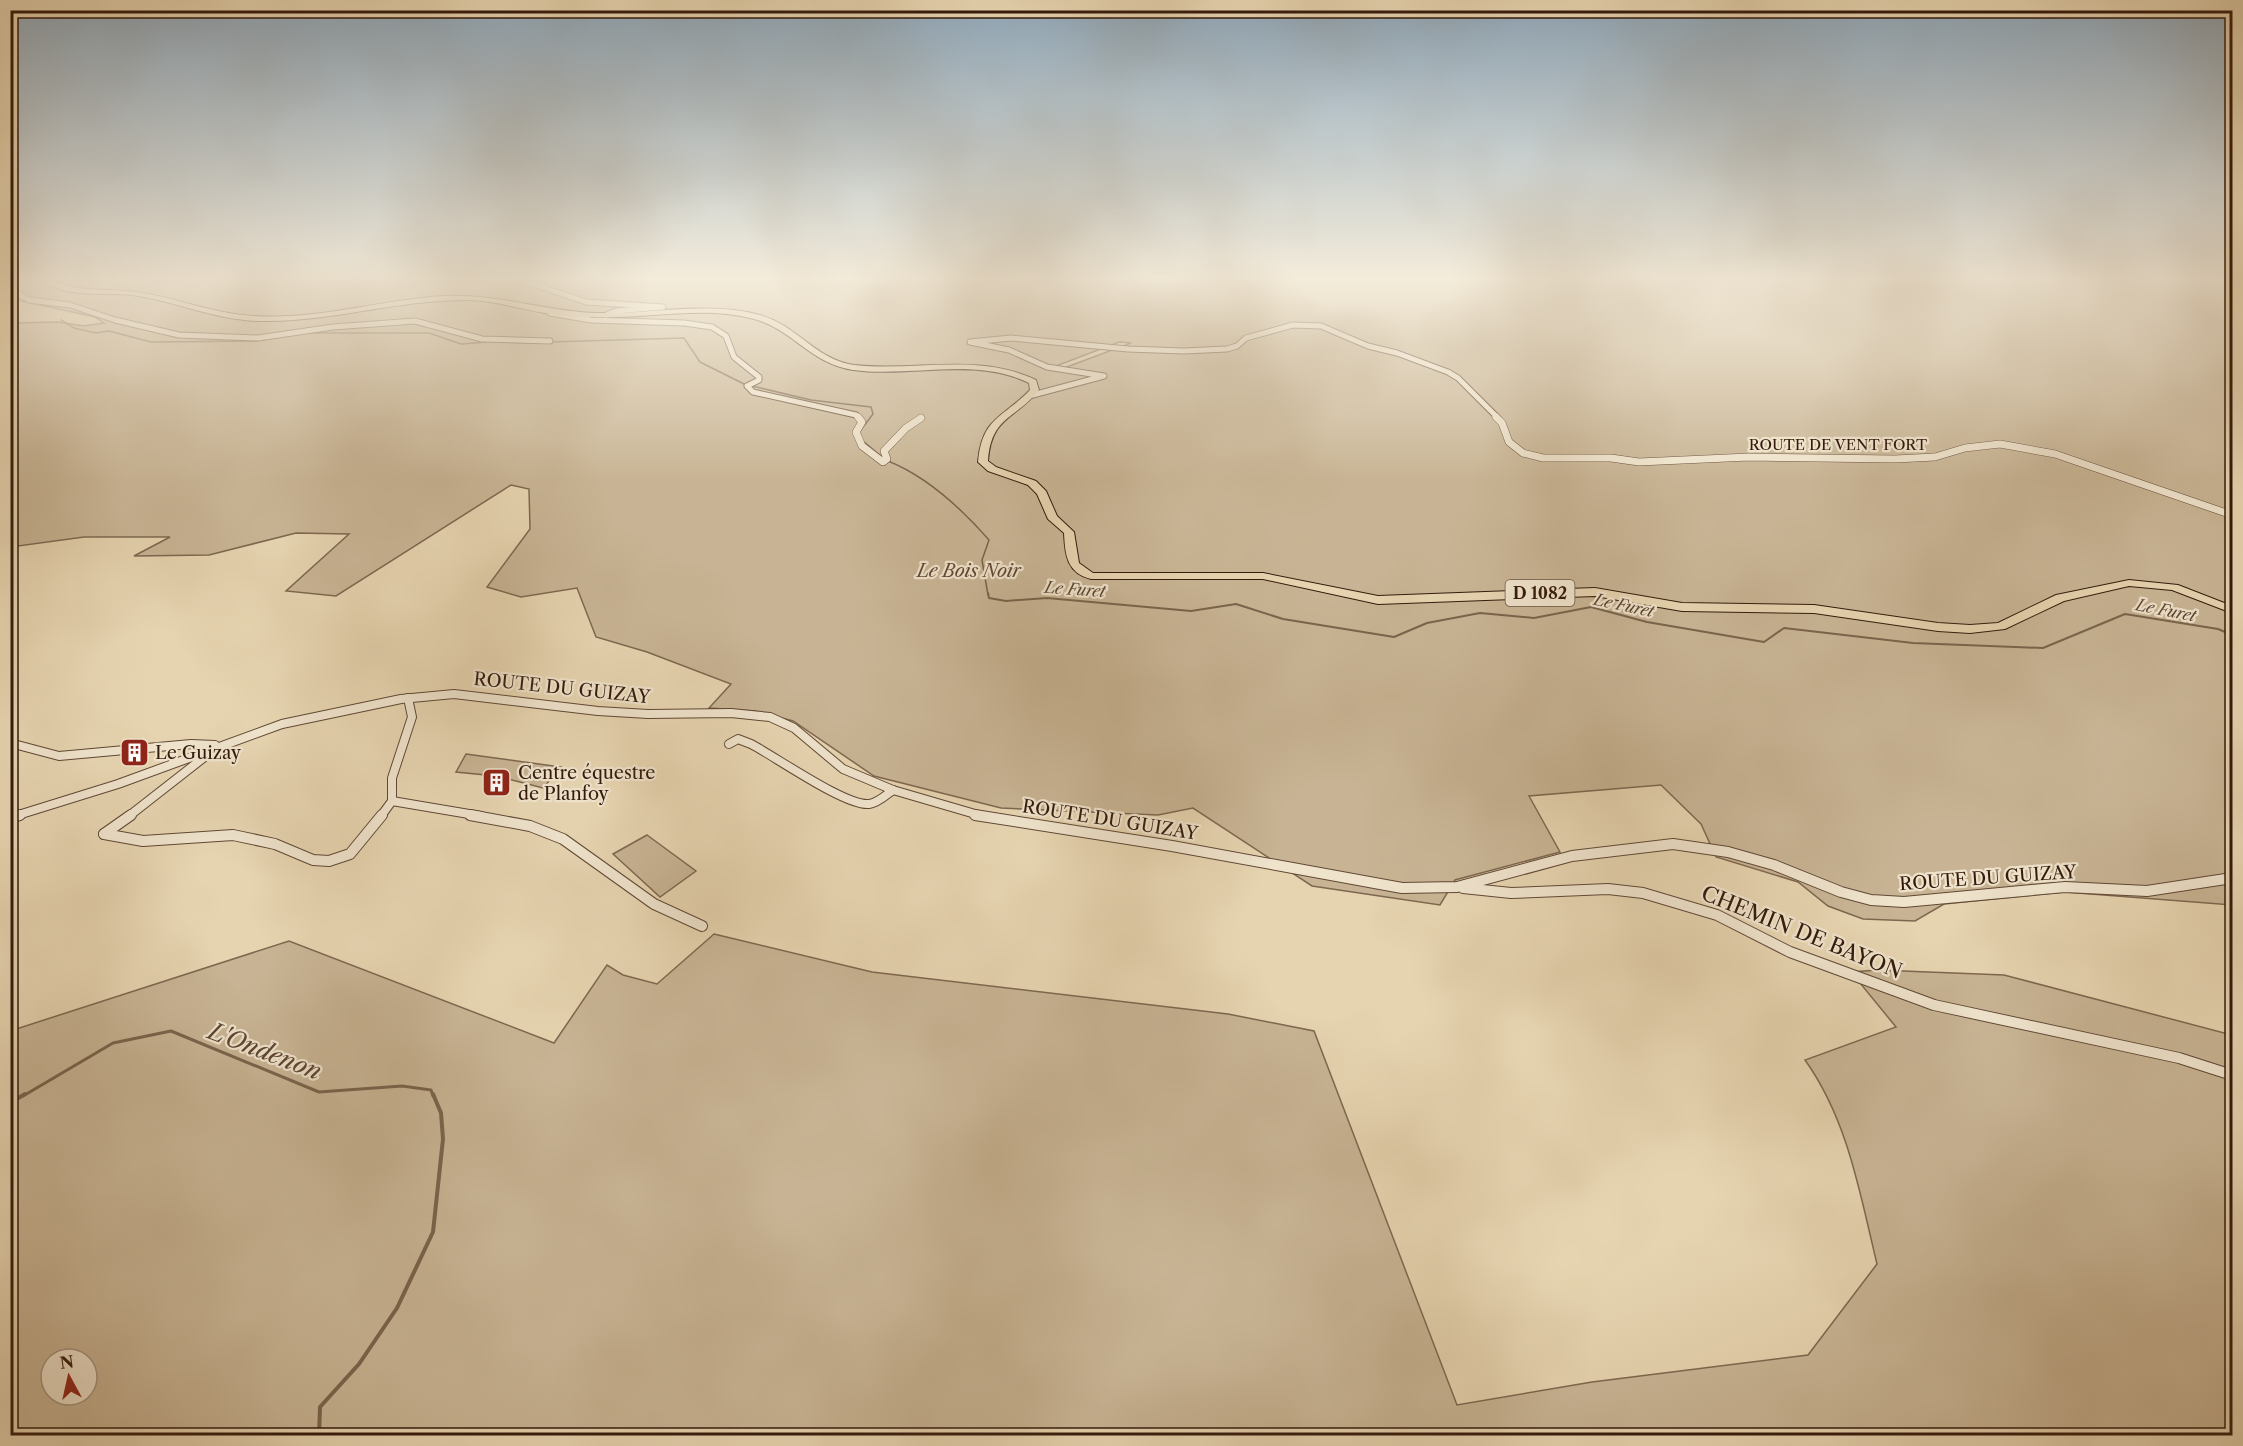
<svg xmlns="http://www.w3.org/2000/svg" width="2243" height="1446" viewBox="0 0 2243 1446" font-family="'Libre Caslon Text',serif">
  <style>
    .green { fill: #c8b494; stroke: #7e6750; stroke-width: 1.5; fill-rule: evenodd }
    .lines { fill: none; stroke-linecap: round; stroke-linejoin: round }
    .stream-far3 { stroke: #7a644d; stroke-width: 1.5 }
    .stream-far2 { stroke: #7a644d; stroke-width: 2 }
    .stream-far1 { stroke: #7a644d; stroke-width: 3 }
    .stream { stroke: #7a644d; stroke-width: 4 }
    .river { fill: #a99578; fill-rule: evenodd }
    .street-far3-casing { stroke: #604835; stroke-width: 7 }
    .street-far2-casing { stroke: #604835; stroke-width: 8 }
    .street-far1-casing { stroke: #604835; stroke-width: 10 }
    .street-casing { stroke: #604835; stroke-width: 12 }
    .secondary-casing { stroke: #341a0c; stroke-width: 2 }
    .primary-casing { stroke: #341a0c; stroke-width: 2 }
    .street-far3 { stroke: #efe3cc; stroke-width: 5 }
    .street-far2 { stroke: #efe3cc; stroke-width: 7 }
    .street-far1 { stroke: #efe3cc; stroke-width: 8 }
    .street { stroke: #efe3cc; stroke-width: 10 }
    .secondary { fill: #efe3cc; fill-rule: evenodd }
    .primary { fill: #e6d4b0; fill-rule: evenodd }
    .labels { text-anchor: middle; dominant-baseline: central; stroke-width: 4.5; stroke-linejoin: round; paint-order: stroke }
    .far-street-label { font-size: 15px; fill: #341a0c; stroke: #efe3cc }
    .far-water-label { font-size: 16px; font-style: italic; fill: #5d4532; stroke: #efe3cc }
    .shield { fill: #efe3cc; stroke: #6c5646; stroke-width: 1.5 }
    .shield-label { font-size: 16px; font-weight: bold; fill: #341a0c }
    .park-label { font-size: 18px; font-style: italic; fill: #604835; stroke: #efe3cc }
    .street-label { font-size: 18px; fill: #341a0c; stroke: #efe3cc }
    .poi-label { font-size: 18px; fill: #341a0c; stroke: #efe3cc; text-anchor: start }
    .near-street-label { font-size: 21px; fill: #341a0c; stroke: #efe3cc }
    .near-water-label { font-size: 24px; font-style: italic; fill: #5d4532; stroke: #efe3cc }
  </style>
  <rect width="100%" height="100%" fill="#e6d4b0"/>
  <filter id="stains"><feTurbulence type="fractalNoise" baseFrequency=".00333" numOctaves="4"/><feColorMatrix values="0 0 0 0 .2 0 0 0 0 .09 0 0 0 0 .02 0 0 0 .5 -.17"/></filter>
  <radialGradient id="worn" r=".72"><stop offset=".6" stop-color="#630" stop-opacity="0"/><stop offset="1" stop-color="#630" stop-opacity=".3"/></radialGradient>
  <g class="green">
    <path d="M11,278H2232V905L2065,892L1944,904L1915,921L1863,919L1828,906L1798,882L1716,857L1701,824L1661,785L1529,796L1560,852L1455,880L1440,905L1312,886L1193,808L1158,815L1001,808L874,776L793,721L755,711L709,708L731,684L647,652L596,637L577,588L521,597L487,587L530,529L529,489L511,485L336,596L286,591L349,534L296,533L209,555L134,556L170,537H84L11,547V323L58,322L84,326L104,323L95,317L17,300L11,296L10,285L15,283ZM1119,342L1131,343L1064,368L1056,366Z"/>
    <polygon points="466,754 561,767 543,788 496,776 456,772"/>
    <polygon points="647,835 696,871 660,897 613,854"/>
    <path d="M714,934L872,972L1228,1014L1314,1031L1457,1405L1592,1382L1808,1355L1877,1264C1860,1194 1848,1120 1805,1060L1896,1027L1851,972L1878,970L2004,975L2232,1035V1435H11L10,1031L289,941L554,1043L607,965L623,975L657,984ZM51,1359H87V1395H51Z"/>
  </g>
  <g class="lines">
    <g class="stream-far3">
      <polyline points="61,320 74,328 96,333 109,331 151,342 257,341"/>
      <polyline points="307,333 429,333 461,344 487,342"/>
      <polyline points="263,340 287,336"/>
      <polyline points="549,342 684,338 700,362 746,385"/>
      <polyline points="752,386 811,400 871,407 873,414 860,431"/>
      <polyline points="863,441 881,456"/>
      <path d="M888,461C928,477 961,508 989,540L982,560L988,595"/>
    </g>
    <polyline class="stream-far2" points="988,593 989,598 1006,601 1047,598 1191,611 1236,604 1283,619 1394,637 1427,623 1480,613 1534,618 1591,607 1647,622 1764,642 1784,628 1913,643 2043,648 2125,614 2218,629 2232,635"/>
    <polyline class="stream-far1" points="23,1096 113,1043 171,1031 319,1092 402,1086 431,1090 433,1096"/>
    <g class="stream">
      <polyline points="10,1103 25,1094"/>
      <polyline points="319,1436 320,1407 359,1364 397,1308 433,1232 443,1139 441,1113 433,1094"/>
    </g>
    <polygon class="river" points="2211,278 2221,278 2232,282 2232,286"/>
    <defs>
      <g id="street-far3">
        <polyline points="515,278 586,302 663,307 616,311 606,315"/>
        <polyline points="10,289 29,300 70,305 115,320 179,335 258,338 333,327 415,321 482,339 550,341"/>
        <polyline points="550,313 591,320 684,323 712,327 726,336 734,357 759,377 759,380 747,386 753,392 856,415 859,418"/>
        <polyline points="1029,396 1104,376 1047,367 1009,350 970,342 1011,338 1128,349 1184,351 1227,349 1237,346 1246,338 1293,325 1321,326 1368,346 1397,353 1448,372 1458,378 1498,418"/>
      </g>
      <g id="street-far2">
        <polyline points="858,417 862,422 856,432 862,446 883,462 887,459 884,451 906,428 921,418"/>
        <polyline points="1496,417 1502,423 1509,442 1523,453 1543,458 1611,458 1639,462 1749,457 1895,459 1935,457 1965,448 2000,444 2055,454 2232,515"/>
      </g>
      <g id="street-far1">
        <polyline points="10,743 59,756 191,744 215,745"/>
        <path d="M729,744L738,739L751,744C776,757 845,806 869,804C878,803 886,795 893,790"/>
        <polyline points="392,801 481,816"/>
        <polyline points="15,816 118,784 282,724 401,699 454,694 598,711 648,714 731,713 770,717 794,728 843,769 893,790 982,816"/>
        <polyline points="129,816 216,748"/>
        <polyline points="381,816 392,801 392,778 412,717 408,698"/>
      </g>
      <g id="street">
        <polyline points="470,815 530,826 563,839 654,904 702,926"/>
        <polyline points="975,815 1172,846 1402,888 1457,887 1572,856 1673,844 1728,852 1774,865 1841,892 1871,900 1904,902 2065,887 2147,891 2232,878"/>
        <polyline points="10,818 20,815"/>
        <polyline points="104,834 143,841 233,835 275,844 313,860 329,861 350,854 382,815"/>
        <polyline points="104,834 131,815"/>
        <polyline points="1463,888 1511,893 1608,889 1643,893 1717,915 1790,952 1934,1005 2179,1058 2232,1075"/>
      </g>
      <polygon id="secondary" points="2225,278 2232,278 2232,281 2226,279"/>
      <path id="primary" d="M38,278C51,277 64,286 77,288C101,291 125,289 149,294C184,301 218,314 254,316C318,320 380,300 443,296C495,293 544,311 596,313C642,314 688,305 734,310C751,312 768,316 783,325C807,340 825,361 854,365C915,372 978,352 1036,380L1039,390C1015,420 991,416 988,461L996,467L1036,481L1046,491L1057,516L1074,532L1079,563L1093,573H1263L1378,596L1595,588L1682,603L1814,605L1938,623L1970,625L1998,623L2056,595L2129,580L2178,585L2232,606V613L2172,590L2129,586L2064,601L2005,629L1970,633L1938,631L1814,613L1682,611L1595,596L1378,604L1263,579H1091C1067,573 1065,555 1064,533L1048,519L1037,494L1028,485L988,471L978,462C982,417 1003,418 1030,390L1029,383C974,356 911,378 853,370C811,364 792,329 754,319C703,305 648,319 596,317C579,317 562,316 545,313C520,309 496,301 470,300C400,299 332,322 262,321C217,321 176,301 132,295C101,292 64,299 38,278Z"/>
    </defs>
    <use href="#street-far3" class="street-far3-casing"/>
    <use href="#street-far2" class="street-far2-casing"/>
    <use href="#street-far1" class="street-far1-casing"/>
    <use href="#street" class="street-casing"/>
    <use href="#secondary" class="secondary-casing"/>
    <use href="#primary" class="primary-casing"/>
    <use href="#street-far3" class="street-far3"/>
    <use href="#street-far2" class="street-far2"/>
    <use href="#street-far1" class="street-far1"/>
    <use href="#street" class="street"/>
    <use href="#secondary" class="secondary"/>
    <use href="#primary" class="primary"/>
  </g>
  <linearGradient id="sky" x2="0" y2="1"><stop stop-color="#8fa8bb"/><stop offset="0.58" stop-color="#f4ecdb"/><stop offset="1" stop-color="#f4ecdb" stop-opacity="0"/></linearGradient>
  <rect width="2243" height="480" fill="url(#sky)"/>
  <defs>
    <symbol id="building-square" viewBox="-11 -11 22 22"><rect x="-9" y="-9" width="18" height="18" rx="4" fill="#8f2418" stroke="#efe3cc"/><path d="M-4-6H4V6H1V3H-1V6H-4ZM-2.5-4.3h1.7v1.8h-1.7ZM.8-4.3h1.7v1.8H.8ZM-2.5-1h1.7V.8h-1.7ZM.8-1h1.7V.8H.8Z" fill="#fff"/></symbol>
  </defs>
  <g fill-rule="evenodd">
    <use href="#building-square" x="118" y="736" width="33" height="33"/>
    <use href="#building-square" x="480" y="766" width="33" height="33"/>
  </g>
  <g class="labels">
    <g class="far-street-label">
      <text x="1838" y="444">ROUTE DE VENT FORT</text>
    </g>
    <g class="far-water-label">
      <text transform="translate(1075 589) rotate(4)">Le Furet</text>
      <text transform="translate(1624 605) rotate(12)">Le Furet</text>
      <text transform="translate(2166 610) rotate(11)">Le Furet</text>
    </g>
    <rect class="shield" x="1505.5" y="580" width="69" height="26" rx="4.5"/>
    <g class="shield-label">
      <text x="1540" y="593">D 1082</text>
    </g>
    <g class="park-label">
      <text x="969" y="571">Le Bois Noir</text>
    </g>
    <g class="street-label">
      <text transform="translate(562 688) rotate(6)">ROUTE DU GUIZAY</text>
      <text transform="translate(1110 820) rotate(9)">ROUTE DU GUIZAY</text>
      <text transform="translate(1988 878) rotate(-4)">ROUTE DU GUIZAY</text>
    </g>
    <g class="poi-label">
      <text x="155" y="753">Le Guizay</text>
      <text x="518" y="773">Centre équestre<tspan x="518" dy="21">de Planfoy</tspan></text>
    </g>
    <g class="near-street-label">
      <text transform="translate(1802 932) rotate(22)">CHEMIN DE BAYON</text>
    </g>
    <g class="near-water-label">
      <text transform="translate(265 1051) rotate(21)">L'Ondenon</text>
    </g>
  </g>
  <rect width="2243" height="1446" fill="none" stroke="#e6d4b0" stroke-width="36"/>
  <rect x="12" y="12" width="2219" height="1422" fill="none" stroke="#341a0c" stroke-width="3"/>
  <rect x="18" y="18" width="2207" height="1410" fill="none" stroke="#341a0c" stroke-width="1.5"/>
  <g transform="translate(69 1377) rotate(352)"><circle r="28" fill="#efe3cc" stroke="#a4937f" stroke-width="1.5"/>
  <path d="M0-4.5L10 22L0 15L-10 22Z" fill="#8f2418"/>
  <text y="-9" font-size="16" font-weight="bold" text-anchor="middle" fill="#341a0c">N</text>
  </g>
  <rect width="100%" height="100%" filter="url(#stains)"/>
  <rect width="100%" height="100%" fill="url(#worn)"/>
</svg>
